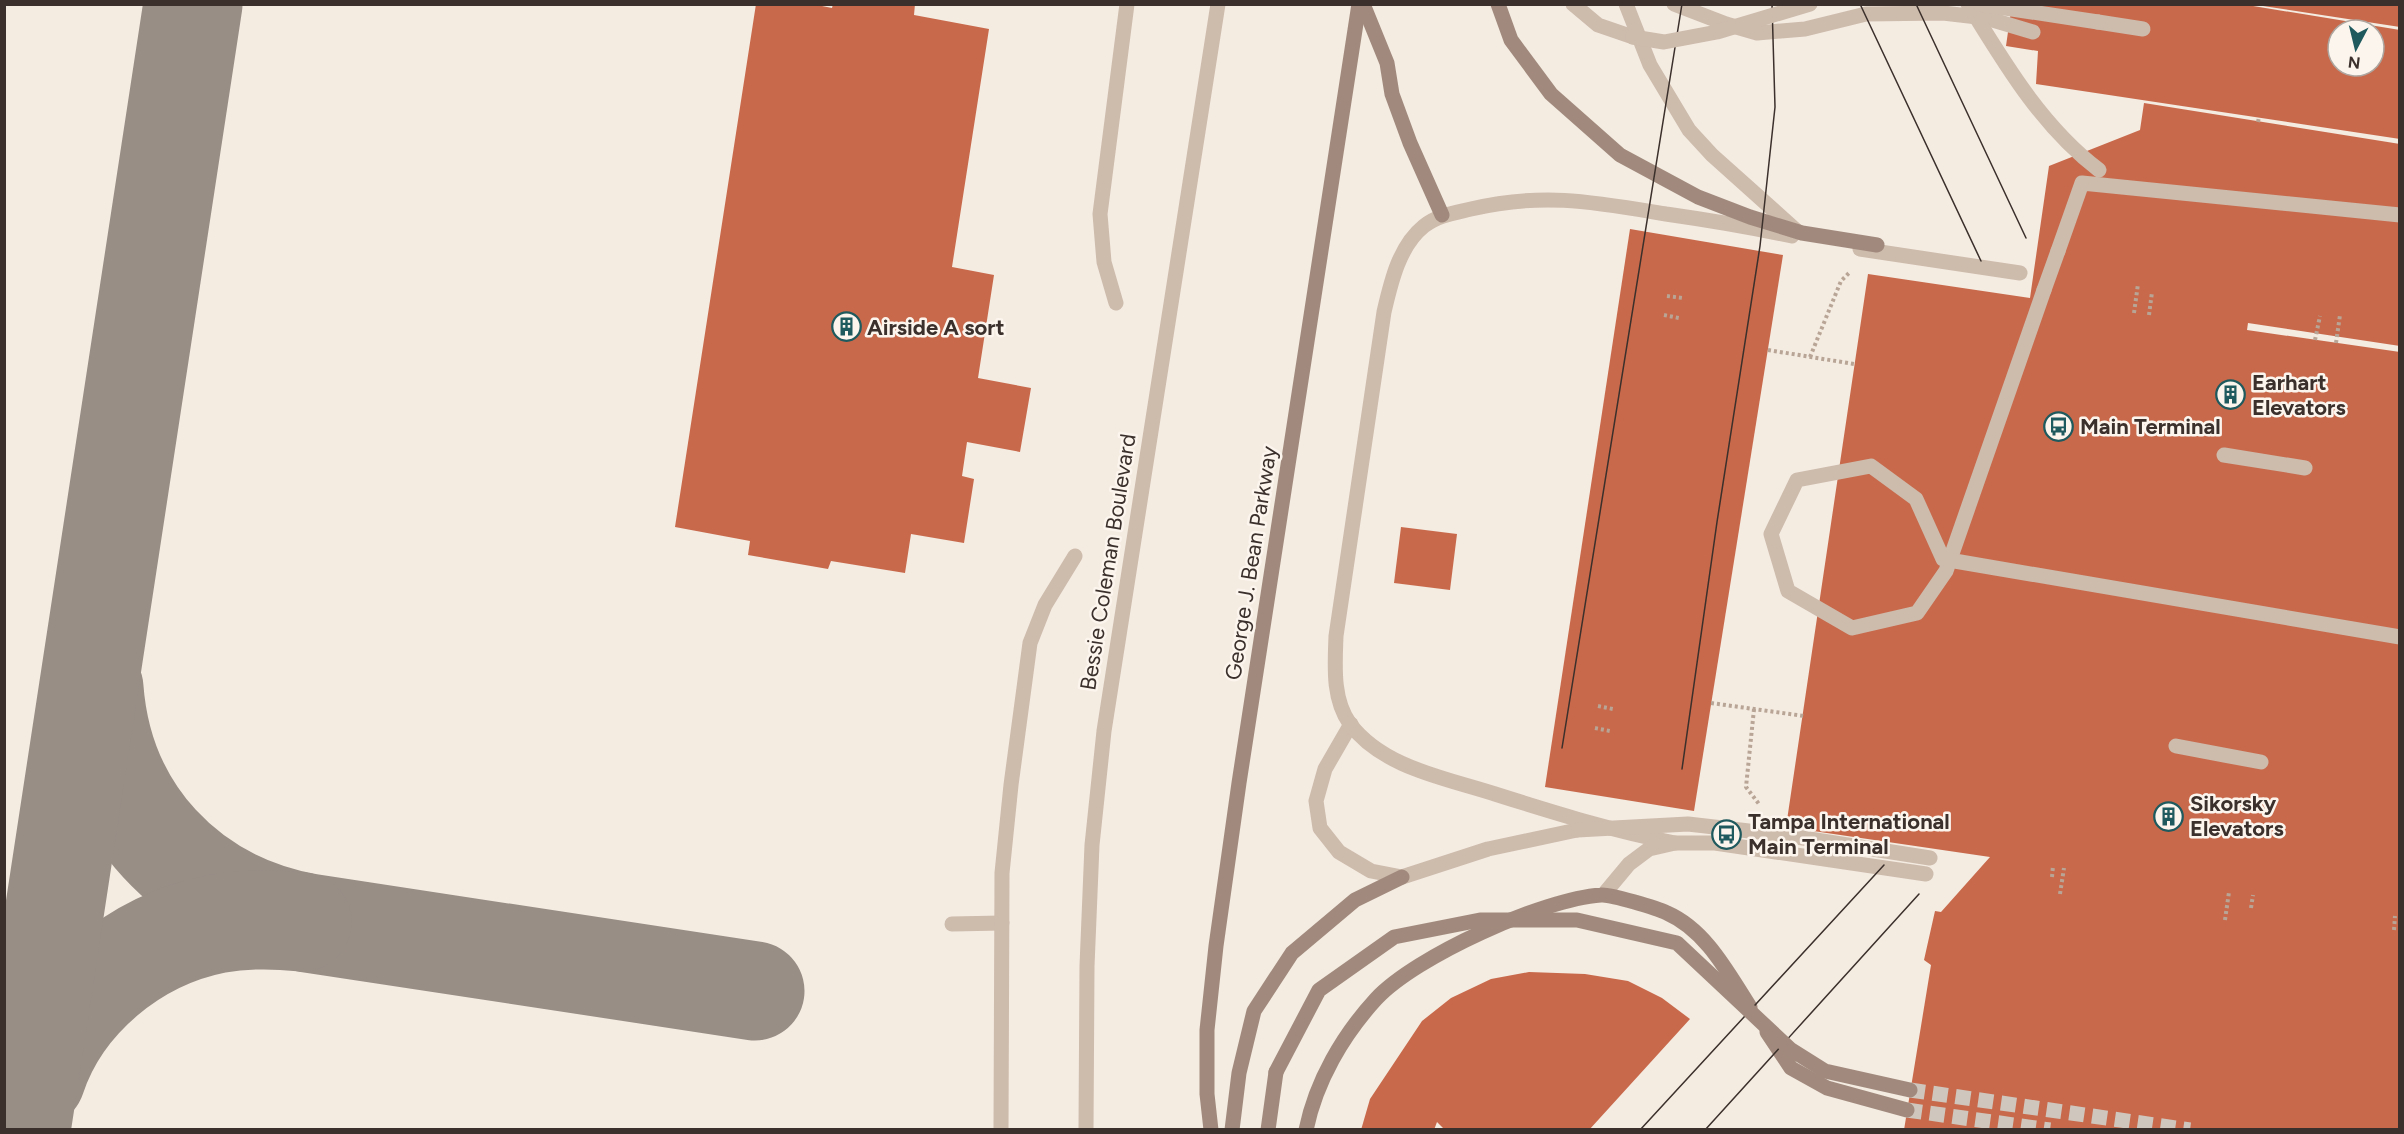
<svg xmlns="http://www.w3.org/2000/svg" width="2404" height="1134" viewBox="0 0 2404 1134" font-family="Figtree,sans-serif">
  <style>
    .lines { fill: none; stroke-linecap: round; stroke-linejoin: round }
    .taxiway { stroke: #988e86; stroke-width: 99 }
    .building { fill: #c8694b; fill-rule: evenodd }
    .secondary-tunnel { stroke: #cfc6bd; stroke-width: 15; stroke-dasharray: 15 8; stroke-linecap: butt }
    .path { stroke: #b9a596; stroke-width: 4; stroke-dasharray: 3 3; stroke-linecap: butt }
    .lane { stroke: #cdbbac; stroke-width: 15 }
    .street { stroke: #cdbbac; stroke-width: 15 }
    .secondary { stroke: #a18a7d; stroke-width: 15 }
    .tram { stroke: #3b302b; stroke-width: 1.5 }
    .lane-bridge { stroke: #cdbbac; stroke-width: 15 }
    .secondary-bridge { stroke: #a18a7d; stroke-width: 15 }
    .labels { text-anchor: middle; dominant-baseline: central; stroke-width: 5; stroke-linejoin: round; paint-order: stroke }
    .poi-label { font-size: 22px; font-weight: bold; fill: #3b302b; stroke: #fbf5ee; text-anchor: start }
    .street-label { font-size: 22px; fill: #3b302b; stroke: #fbf5ee }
  </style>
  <rect width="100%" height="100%" fill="#f4ebe1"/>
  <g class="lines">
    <g class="taxiway">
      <path d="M94,688C103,811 188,901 308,923L755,991"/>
      <path d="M36,1078C62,1000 135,940 216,924C244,919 273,919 302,922"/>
      <polyline points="21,1130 193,4"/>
    </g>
  </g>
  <g class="building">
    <polygon points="756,4 812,4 832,8 833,4 915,4 914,15 989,29 952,267 994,275 978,378 1031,388 1020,452 967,442 962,476 974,479 964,543 911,534 905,573 831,561 828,569 748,555 750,541 675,527"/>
    <path d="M2012,4H2241L2400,30V139L2036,84L2038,51L2006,46ZM2338,30H2374V66H2338Z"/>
    <polygon points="2263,4 2400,4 2400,27 2263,6"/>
    <polygon points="2144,103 2400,144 2400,346 2248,323 2247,330 2400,352 2400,1130 1904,1130 1931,965 1924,960 1935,911 1941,912 1990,857 1786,827 1868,274 2030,298 2049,166 2140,130"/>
    <polygon points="1630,229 1783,255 1694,811 1545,787"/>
    <polygon points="1401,527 1457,534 1450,590 1394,583"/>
    <polygon points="1529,972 1585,974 1628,981 1662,998 1690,1019 1589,1130 1445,1130 1437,1122 1434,1130 1361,1130 1370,1099 1422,1021 1451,998 1491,979"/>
  </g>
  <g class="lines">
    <g class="secondary-tunnel">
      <polyline points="1910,1090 2190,1130"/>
      <polyline points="1907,1110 2050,1130"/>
    </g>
    <g class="path">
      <polyline points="2258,122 2259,117"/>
      <polyline points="1667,296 1683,298"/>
      <polyline points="2134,313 2138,284"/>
      <polyline points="1664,315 1679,318"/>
      <polyline points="2149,315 2152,292"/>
      <polyline points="2315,340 2320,316"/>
      <polyline points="2336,343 2340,315"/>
      <polyline points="1768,350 1854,364"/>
      <polyline points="1810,357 1841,281 1849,273"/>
      <polyline points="1711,703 1804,716"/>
      <polyline points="1598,706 1613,709"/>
      <polyline points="1754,709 1746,787 1759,804"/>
      <polyline points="1595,728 1610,731"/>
      <polyline points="2052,877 2053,866"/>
      <polyline points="2060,894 2064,868"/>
      <polyline points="2251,908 2253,895"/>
      <polyline points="2225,920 2229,892"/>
      <polyline points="2394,930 2395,916"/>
    </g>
    <g class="lane">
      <polyline points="1573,4 1598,25 1633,37"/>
      <polyline points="1626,4 1650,65 1689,130 1712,155 1798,232"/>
      <polyline points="1674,4 1726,24 1757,33 1805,29 1866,14 1943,13 1986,18 2033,32"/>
      <path d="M1968,4C2005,64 2042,127 2099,170"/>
      <polyline points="2098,22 2143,29"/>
      <polyline points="1860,249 2020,273"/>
      <polyline points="2058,251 2082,183 2400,215"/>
      <path d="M2044,290L1946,571L1917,613L1852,628L1788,591L1771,534L1797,480L1871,466L1916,499L1943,559C2095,585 2247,611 2400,637"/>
      <polyline points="1116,303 1104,262 1100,214 1127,4"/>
      <polyline points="2224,455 2305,468"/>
      <polyline points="1351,724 1325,769 1316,801 1320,828 1339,852 1371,871 1402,877 1488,849 1577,830"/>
      <polyline points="2176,746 2261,762"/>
      <polyline points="1784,835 1930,858"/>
      <path d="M1675,843C1613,831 1555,813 1495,794C1446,778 1383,768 1350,724C1332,699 1335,665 1336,636L1384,312C1391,282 1399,246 1424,226C1438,215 1454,213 1471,209C1543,192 1594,202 1666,214C1708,220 1750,227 1792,236"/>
      <polyline points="1604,894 1629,864 1649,849 1675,843 1715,843 1926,874"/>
      <polyline points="952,924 1002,923"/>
      <polyline points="1001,1130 1002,873 1011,785 1030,643 1045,605 1075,556"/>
    </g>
    <polyline class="street" points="1086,1130 1087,966 1092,845 1104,731 1218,4"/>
    <g class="secondary">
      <polyline points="1363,4 1387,63 1392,94 1410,143 1442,215"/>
      <polyline points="1498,4 1511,40 1551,94 1620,155 1698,197 1750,217 1802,233 1877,245"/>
      <polyline points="1767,1032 1791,1068 1827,1088 1907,1110"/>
      <polyline points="1211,1130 1207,1094 1207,1030 1216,946 1239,783 1359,4"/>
      <polyline points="1232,1130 1239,1073 1254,1011 1292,953 1355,900 1402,877"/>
      <polyline points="1268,1130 1276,1072"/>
      <path d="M1306,1130C1316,1081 1343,1035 1376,999C1416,956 1543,899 1601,895C1610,894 1657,908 1667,913C1706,930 1728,973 1750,1007"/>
    </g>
    <g class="tram">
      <polyline points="1860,4 1981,261"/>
      <polyline points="1916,4 2026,238"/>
      <polyline points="1562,748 1682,4"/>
      <polyline points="1682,769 1717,522 1760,246 1775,107 1772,4"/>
      <polyline points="1640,1130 1884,865"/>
      <polyline points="1705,1130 1919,894"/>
    </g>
    <g class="lane-bridge">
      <polyline points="1979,4 2098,22"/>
      <polyline points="1633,37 1664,42 1717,32 1810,4"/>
      <polyline points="2044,290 2058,251"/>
      <polyline points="1577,830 1688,824 1784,835"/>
    </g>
    <polyline class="secondary-bridge" points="1276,1072 1319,990 1394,937 1480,920 1577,920 1677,943 1790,1049 1825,1071 1910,1090"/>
  </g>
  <defs>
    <symbol id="building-ring" viewBox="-11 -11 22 22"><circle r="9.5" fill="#fbf5ee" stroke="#1f5a5e" stroke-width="1.5"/><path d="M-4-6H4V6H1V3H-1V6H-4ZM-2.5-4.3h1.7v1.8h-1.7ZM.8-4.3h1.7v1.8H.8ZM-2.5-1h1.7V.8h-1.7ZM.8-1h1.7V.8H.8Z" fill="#1f5a5e"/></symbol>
    <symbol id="bus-ring" viewBox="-11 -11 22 22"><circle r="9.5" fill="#fbf5ee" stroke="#1f5a5e" stroke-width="1.5"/><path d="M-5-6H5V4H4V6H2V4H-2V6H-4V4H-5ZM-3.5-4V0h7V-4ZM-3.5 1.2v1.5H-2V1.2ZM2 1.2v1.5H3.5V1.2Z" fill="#1f5a5e"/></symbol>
  </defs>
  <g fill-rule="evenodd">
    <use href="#building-ring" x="830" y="310" width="33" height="33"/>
    <use href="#building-ring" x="2214" y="378" width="33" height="33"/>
    <use href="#bus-ring" x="2042" y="410" width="33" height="33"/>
    <use href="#building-ring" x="2152" y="800" width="33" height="33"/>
    <use href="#bus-ring" x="1710" y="818" width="33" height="33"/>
  </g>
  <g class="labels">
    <g class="poi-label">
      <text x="867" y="327">Airside A sort</text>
      <text x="2252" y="382">Earhart<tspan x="2252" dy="25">Elevators</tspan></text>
      <text x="2080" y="426">Main Terminal</text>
      <text x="2190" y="803">Sikorsky<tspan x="2190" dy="25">Elevators</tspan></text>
      <text x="1748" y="821">Tampa International<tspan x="1748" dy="25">Main Terminal</tspan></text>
    </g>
    <g class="street-label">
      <text transform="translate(1108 562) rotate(-81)">Bessie Coleman Boulevard</text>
      <text transform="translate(1251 563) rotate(-81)">George J. Bean Parkway</text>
    </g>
  </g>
  <rect width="2404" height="1134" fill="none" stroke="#3b302b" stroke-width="12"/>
  <g transform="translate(2356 48) rotate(187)"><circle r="28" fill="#fbf5ee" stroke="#aea6a0" stroke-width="1.5"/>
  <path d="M0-4.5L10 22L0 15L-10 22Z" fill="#1f5a5e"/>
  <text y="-9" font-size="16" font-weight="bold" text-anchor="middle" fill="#3b302b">N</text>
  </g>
</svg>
